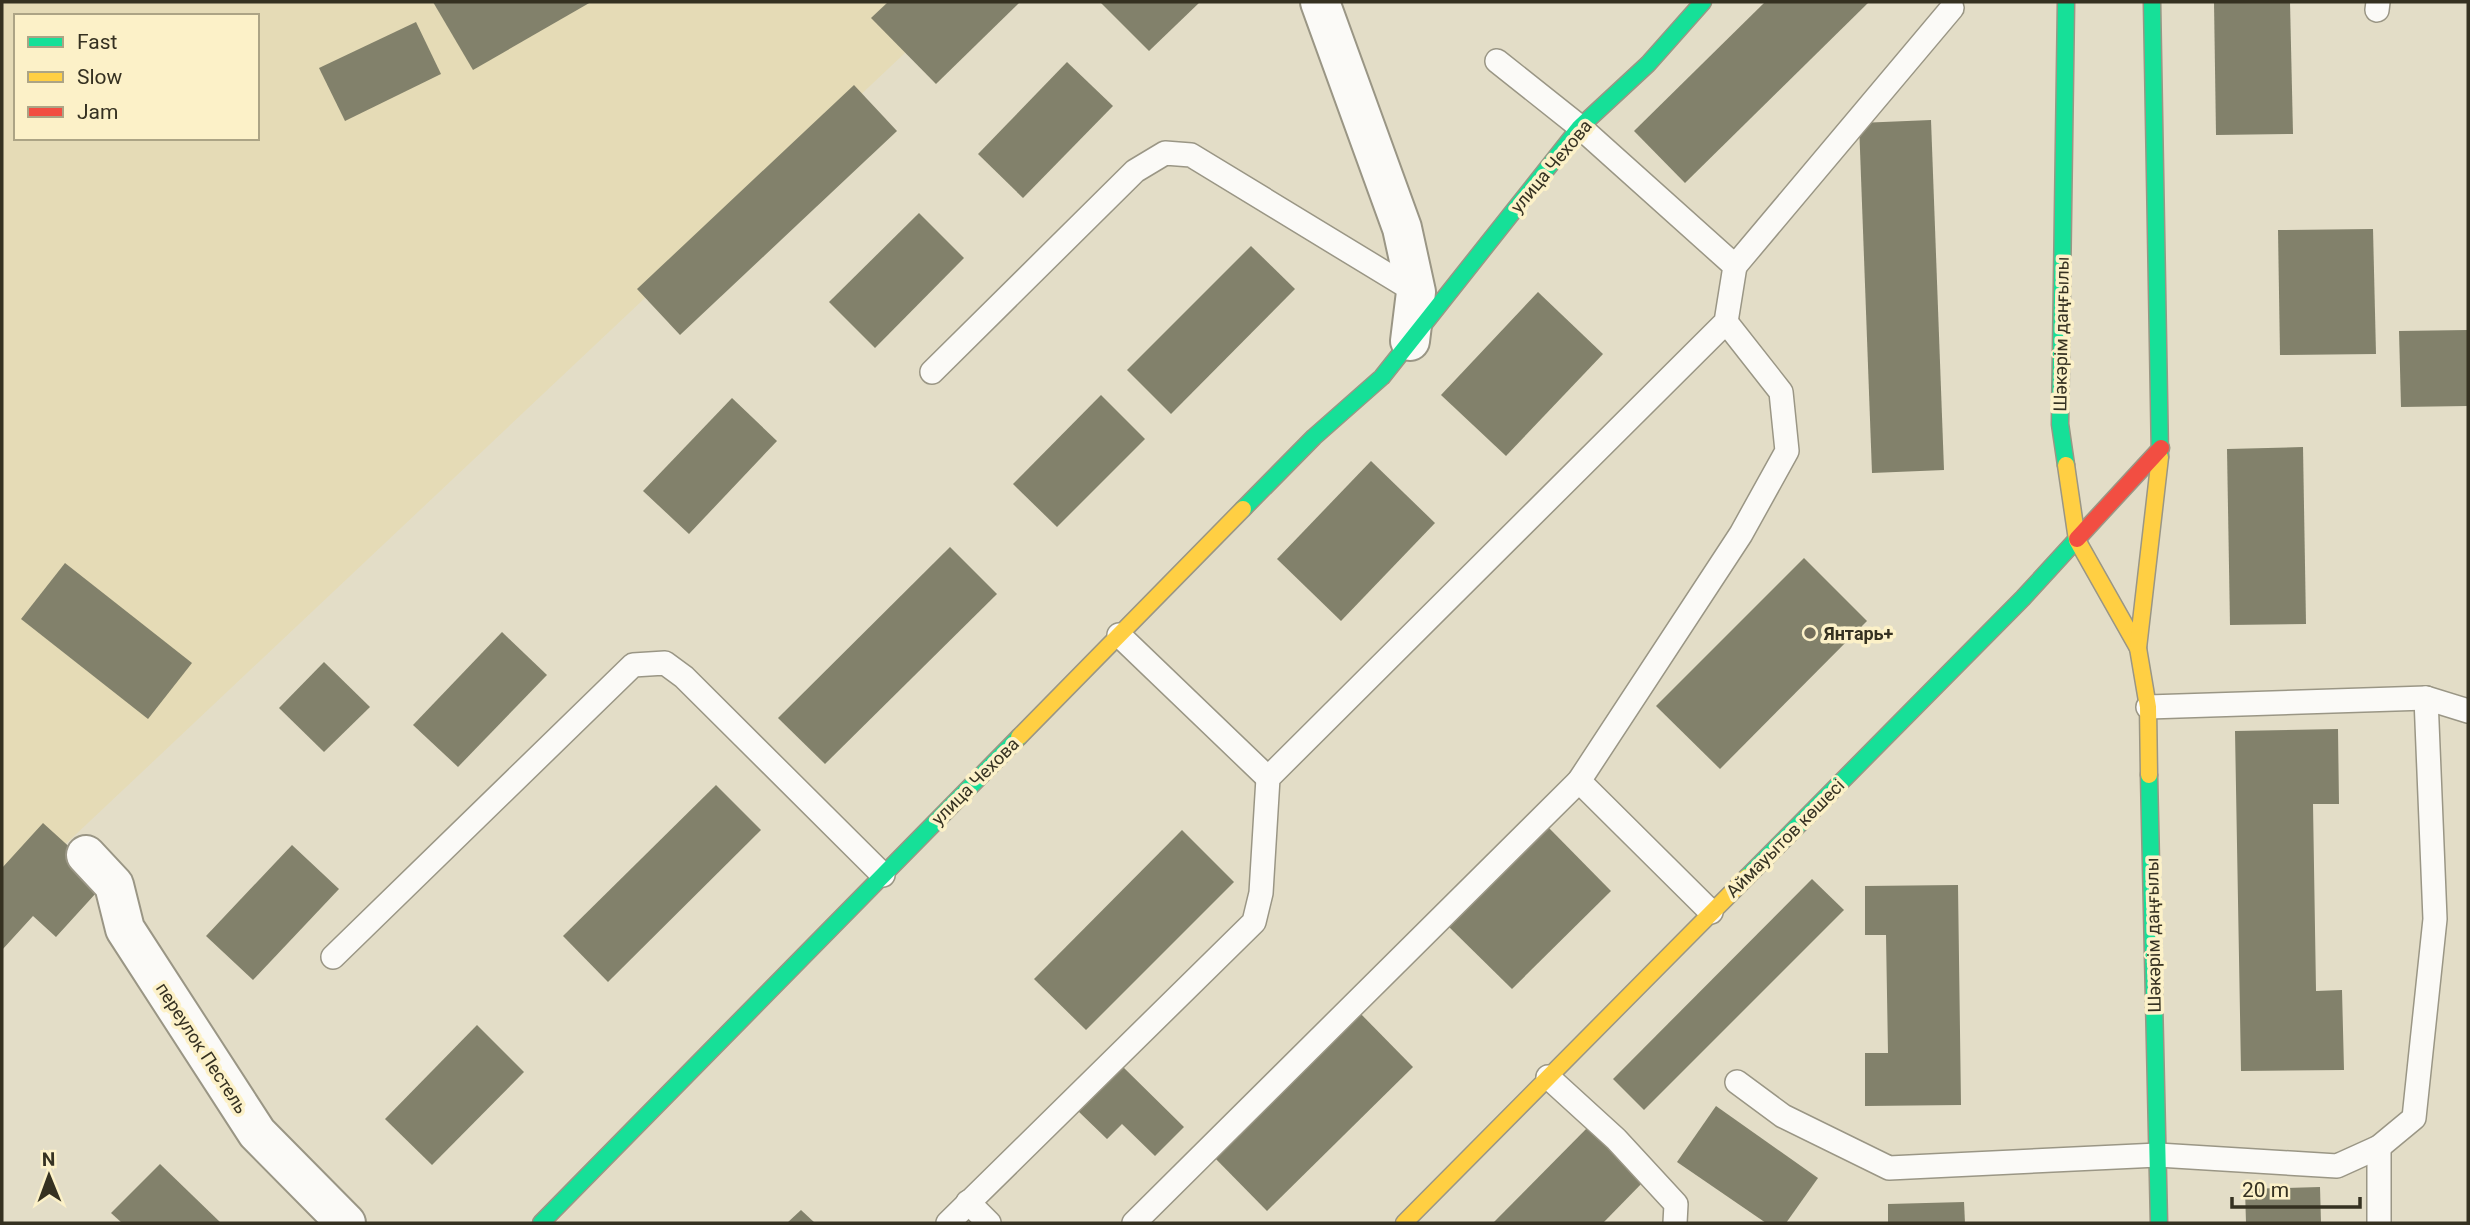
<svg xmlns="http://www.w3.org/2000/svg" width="2470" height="1225" viewBox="0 0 2470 1225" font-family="Roboto,sans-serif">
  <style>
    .built { fill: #e5dbb6; fill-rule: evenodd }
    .building { fill: #82816b }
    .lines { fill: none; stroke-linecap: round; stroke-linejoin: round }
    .lane-casing { stroke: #9a9685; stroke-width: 26 }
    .street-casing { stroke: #9a9685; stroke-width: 42 }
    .fast-casing { stroke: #9a9685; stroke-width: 19 }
    .slow-casing { stroke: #9a9685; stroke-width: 19 }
    .jam-casing { stroke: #9a9685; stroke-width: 19 }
    .lane { stroke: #fbfaf7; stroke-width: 23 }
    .street { stroke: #fbfaf7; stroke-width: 38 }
    .fast { stroke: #16e098; stroke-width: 16 }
    .slow { stroke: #ffcf43; stroke-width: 16 }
    .jam { stroke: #f24e42; stroke-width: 16 }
    .poi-dot { fill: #726d5b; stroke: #fcf1c8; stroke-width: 2.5 }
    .labels { text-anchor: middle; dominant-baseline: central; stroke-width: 7; stroke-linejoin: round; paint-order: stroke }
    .street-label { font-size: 18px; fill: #353121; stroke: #fcf1c8 }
    .poi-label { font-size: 18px; font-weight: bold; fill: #353121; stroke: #fcf1c8; text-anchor: start }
  </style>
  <rect width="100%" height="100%" fill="#e3ddc7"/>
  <path class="built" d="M2,2H959L2,904ZM16,16H257V138H16Z"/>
  <g class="building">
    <polygon points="433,2 591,2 473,70"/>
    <polygon points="888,2 1020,2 936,84 871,18"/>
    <polygon points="1100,2 1200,2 1149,51"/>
    <polygon points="1765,2 1869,2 1685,183 1634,131"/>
    <polygon points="2214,2 2290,2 2293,134 2216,135"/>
    <polygon points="416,22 441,74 345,121 319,68"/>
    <polygon points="1067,62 1113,106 1023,198 978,154"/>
    <polygon points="854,85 897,131 680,335 637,289"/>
    <polygon points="1931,120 1944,470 1872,473 1859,123"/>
    <polygon points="919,213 964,258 875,348 829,302"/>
    <polygon points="2373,229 2376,354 2280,355 2278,230"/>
    <polygon points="1251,246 1295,289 1171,414 1127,370"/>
    <polygon points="1538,292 1603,354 1506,456 1441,395"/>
    <polygon points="2468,330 2468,406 2401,407 2399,331"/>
    <polygon points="1101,395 1145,439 1057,527 1013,484"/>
    <polygon points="732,398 777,441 689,534 643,491"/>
    <polygon points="2303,447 2306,624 2230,625 2227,449"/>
    <polygon points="1371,461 1435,523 1341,621 1277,559"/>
    <polygon points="950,547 997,594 825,764 778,718"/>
    <polygon points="1804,558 1867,621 1720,769 1656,706"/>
    <polygon points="65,563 192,663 148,719 21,619"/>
    <polygon points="502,632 547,675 458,767 413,725"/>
    <polygon points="324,662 370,707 324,752 279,708"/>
    <polygon points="2338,729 2339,804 2313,804 2316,991 2342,990 2344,1070 2241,1071 2235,731"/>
    <polygon points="716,785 761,830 608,982 563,936"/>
    <polygon points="43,823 107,881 56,937 33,916 2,950 2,868"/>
    <polygon points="1548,827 1611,891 1512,989 1448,926"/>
    <polygon points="1182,830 1234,882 1086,1030 1034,979"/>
    <polygon points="292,845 339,889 253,980 206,936"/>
    <polygon points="1812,879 1844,910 1644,1110 1613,1079"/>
    <polygon points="1958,885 1961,1105 1865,1106 1865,1053 1888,1053 1886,935 1865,935 1865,886"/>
    <polygon points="1355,1008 1413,1067 1267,1211 1209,1152"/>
    <polygon points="477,1025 524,1072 432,1165 385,1119"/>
    <polygon points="1122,1066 1184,1127 1155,1156 1122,1124 1107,1139 1078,1111"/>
    <polygon points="1716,1106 1818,1178 1786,1223 1766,1223 1677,1162"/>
    <polygon points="1592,1123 1647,1178 1603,1223 1493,1223"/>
    <polygon points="160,1164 221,1223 122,1223 111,1213"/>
    <polygon points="2320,1187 2321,1223 2246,1223 2245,1189"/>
    <polygon points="1964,1202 1965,1223 1888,1223 1888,1204"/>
    <polygon points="801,1210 815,1223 787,1223"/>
  </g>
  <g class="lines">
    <defs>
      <g id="lane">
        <polyline points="2377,10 2378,2"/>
        <polyline points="1735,266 1952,8"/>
        <polyline points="932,372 1135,171 1165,153 1191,155 1416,292"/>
        <polyline points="1119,635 1268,778"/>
        <polyline points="2148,707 2426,698 2468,711"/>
        <polyline points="1579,781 1711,912"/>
        <polyline points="333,957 633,665 665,663 684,677 883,875"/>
        <polyline points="1548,1077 1616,1139 1676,1204 1675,1223"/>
        <polyline points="1737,1082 1783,1116 1889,1168 2158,1155 2337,1166 2379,1147 2414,1118 2435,919 2426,698"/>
        <polyline points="968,1202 989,1223"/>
        <polyline points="948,1223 1254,922 1261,893 1268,778 1726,322 1735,266 1580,127 1497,61"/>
        <polyline points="1134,1223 1579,781 1741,534 1787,451 1781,392 1726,322"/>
        <polyline points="2379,1223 2379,1147"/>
      </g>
      <g id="street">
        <polyline points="1320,2 1402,228 1416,292 1410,341"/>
        <polyline points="86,855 114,885 125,929 257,1133 346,1223"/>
      </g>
      <g id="fast">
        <polyline points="2152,2 2160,457"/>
        <polyline points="2066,465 2060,424 2066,2"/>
        <polyline points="1243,509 1314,437 1382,377 1580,127 1648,64 1703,2"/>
        <polyline points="2149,775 2159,1223"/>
        <polyline points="1747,877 2023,598 2077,539"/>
        <polyline points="541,1223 1019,737"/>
      </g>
      <g id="slow">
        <polyline points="2066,465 2077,540 2138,648"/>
        <polyline points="1019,737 1243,509"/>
        <polyline points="2149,775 2148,707 2138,648 2160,457"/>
        <polyline points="1404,1223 1747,877"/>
      </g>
      <polyline id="jam" points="2077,539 2161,448"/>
    </defs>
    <use href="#lane" class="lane-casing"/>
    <use href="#street" class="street-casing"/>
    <use href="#fast" class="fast-casing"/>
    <use href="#slow" class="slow-casing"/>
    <use href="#jam" class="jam-casing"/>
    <use href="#lane" class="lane"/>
    <use href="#street" class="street"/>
    <use href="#fast" class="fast"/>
    <use href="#slow" class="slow"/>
    <use href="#jam" class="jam"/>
  </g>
  <circle class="poi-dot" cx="1810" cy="633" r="7"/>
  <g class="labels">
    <g class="street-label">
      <text transform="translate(1551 166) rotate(-50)">улица Чехова</text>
      <text transform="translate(2061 334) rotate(-89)">Шәкәрім даңғылы</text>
      <text transform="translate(975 781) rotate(-45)">улица Чехова</text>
      <text transform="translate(1785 838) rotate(-45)">Аймауытов көшесі</text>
      <text transform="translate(2153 935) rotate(-91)">Шәкәрім даңғылы</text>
      <text transform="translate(202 1048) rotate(57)">переулок Пестель</text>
    </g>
    <g class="poi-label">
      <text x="1824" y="633">Янтарь+</text>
    </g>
  </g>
  <rect width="2470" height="1225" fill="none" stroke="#353121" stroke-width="7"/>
  <rect x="14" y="14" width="245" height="126" fill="#fcf1c8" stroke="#aca485" stroke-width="2"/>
  <rect x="28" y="37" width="35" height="10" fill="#16e098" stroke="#aca485" stroke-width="2"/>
  <text x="77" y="49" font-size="21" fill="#353121">Fast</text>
  <rect x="28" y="72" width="35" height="10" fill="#ffcf43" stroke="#aca485" stroke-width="2"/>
  <text x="77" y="84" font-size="21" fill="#353121">Slow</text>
  <rect x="28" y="107" width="35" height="10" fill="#f24e42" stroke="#aca485" stroke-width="2"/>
  <text x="77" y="119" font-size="21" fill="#353121">Jam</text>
  <g transform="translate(49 1176) rotate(359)" stroke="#fcf1c8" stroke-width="5" paint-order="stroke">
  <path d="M0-5L12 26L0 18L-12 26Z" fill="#353121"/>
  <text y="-10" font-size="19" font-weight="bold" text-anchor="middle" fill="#353121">N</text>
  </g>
  <path d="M2232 1197v10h128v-10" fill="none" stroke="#353121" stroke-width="3.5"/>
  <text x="2242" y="1197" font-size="21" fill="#353121" stroke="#fcf1c8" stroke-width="5" paint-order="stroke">20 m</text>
</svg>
